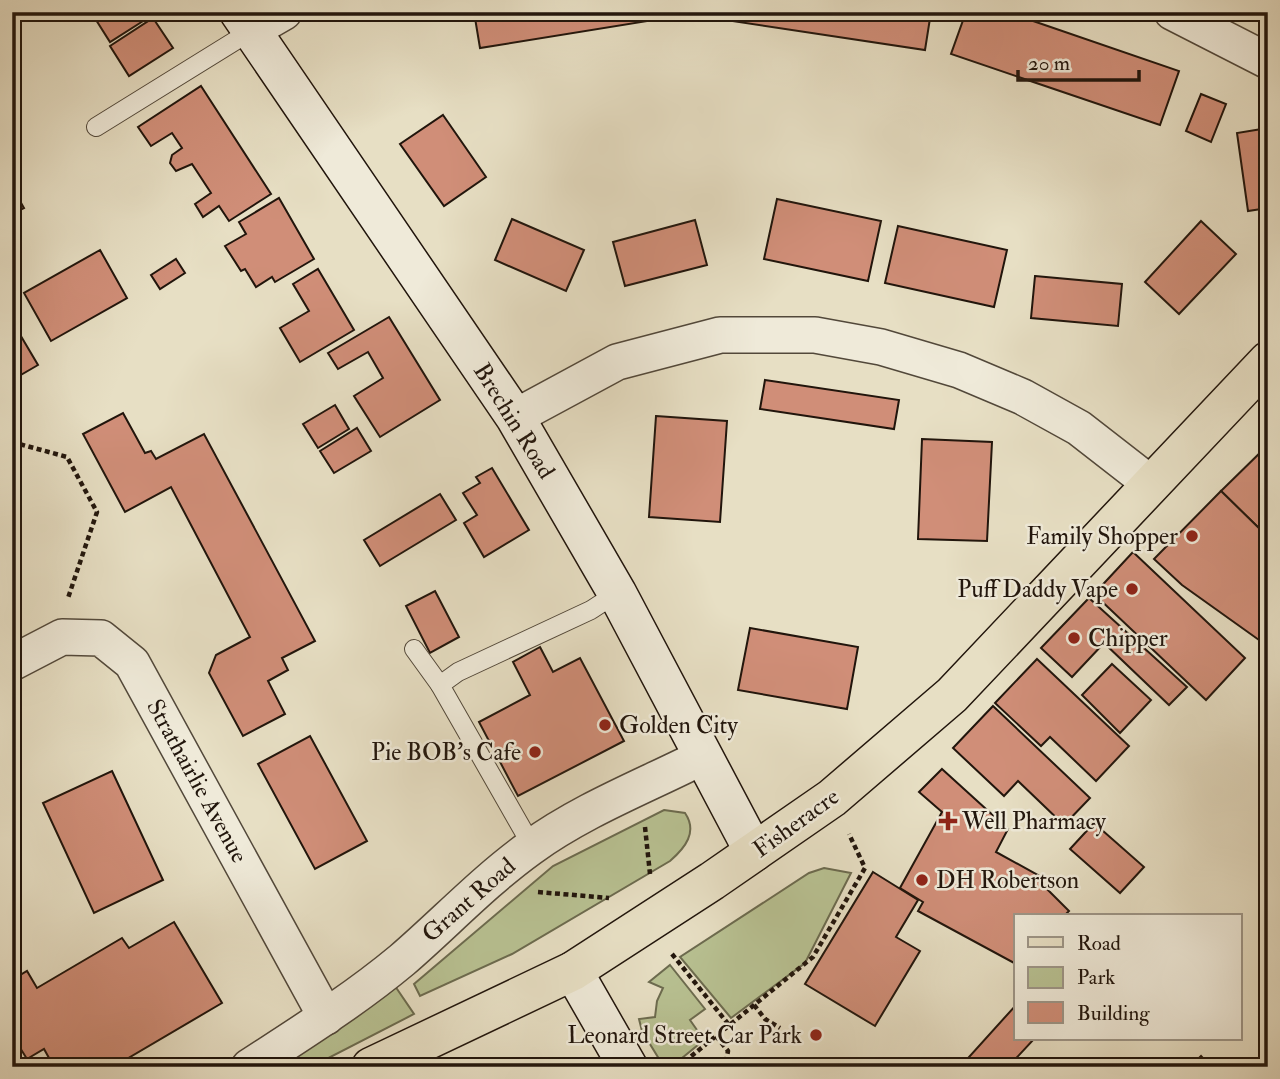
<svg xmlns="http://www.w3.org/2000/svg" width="1280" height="1079" viewBox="0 0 1280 1079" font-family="'IM FELL Double Pica',serif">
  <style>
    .green { fill: #b8c192; stroke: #6c6b4f; stroke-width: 2 }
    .building { fill: #d08e78; stroke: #21150c; stroke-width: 2 }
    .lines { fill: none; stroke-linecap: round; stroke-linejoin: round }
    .lane-casing { stroke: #52483a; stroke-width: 20 }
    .street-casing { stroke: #52483a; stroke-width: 38 }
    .secondary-casing { stroke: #21150c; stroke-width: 41 }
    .primary-casing { stroke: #21150c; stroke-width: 41 }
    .path { stroke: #21150c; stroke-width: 4.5; stroke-dasharray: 5 3.5; stroke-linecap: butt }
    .lane { stroke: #efead9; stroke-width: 18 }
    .street { stroke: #efead9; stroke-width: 35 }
    .secondary { stroke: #efead9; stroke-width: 38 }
    .primary { stroke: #e7dfc4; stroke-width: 38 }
    .poi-dot { fill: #8f2418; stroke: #efead9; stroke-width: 2.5 }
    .labels { text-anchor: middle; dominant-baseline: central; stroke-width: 5; stroke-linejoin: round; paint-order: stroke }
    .street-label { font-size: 24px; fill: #21150c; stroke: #efead9 }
    .poi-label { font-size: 24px; fill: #21150c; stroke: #efead9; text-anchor: end }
  </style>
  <rect width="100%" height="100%" fill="#e7dfc4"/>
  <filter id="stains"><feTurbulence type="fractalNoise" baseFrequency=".00286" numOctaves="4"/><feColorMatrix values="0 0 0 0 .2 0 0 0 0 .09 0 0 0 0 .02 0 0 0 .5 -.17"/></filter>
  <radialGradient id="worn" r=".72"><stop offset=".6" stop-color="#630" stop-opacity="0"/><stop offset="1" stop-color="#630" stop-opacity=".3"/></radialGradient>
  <g class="green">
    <path d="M664,810L685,813C698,832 685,848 670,861L512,954L420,996L414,984L553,866Z"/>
    <polygon points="824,868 851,873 805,963 731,1018 680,957 809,873"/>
    <polygon points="670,965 705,1009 690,1020 704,1040 671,1067 664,1067 642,1031 639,1019 655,1017 657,1001 663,988 649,982"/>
    <polygon points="395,986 414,1014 311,1067 280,1067"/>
  </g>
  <g class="building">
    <polygon points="91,12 149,12 151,16 110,42"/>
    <polygon points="474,12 691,12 691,14 480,48"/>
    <polygon points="712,12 931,12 925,50 712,18"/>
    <polygon points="966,12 1007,12 1179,71 1160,125 951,54"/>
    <polygon points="153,18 173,48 129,76 110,46"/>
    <polygon points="201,86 271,194 229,221 219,206 203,217 195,204 211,193 192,164 176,171 170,163 172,155 182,148 172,133 151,146 138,127"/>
    <polygon points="1201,94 1226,104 1211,142 1186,131"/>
    <polygon points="443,115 486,177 444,206 400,144"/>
    <polygon points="1268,128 1268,208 1248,211 1237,133"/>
    <polygon points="12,187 24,208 12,214"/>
    <polygon points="279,198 314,259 275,282 272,277 256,287 245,269 241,271 225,246 246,234 239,222"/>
    <polygon points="777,199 881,221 868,281 764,259"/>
    <polygon points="512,219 584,250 566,291 495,260"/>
    <polygon points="695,220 707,265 625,286 613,242"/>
    <polygon points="1201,221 1236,254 1179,314 1145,282"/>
    <polygon points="898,226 1007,250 994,307 885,283"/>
    <polygon points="100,250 127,298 51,341 24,293"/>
    <polygon points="176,259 185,273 160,289 151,275"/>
    <polygon points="318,269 354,330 300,362 280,328 309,311 293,284"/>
    <polygon points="1035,276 1122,284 1118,326 1031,318"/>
    <polygon points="389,317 440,400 380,437 354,396 383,378 368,352 338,369 328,353"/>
    <polygon points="12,321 38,365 12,380"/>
    <polygon points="765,380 899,400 894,429 760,409"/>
    <polygon points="335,405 349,429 318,448 303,424"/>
    <polygon points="123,413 145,453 151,451 156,459 204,434 315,641 282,658 288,670 268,681 285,714 243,736 209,673 216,655 250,637 171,487 125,512 83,434"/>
    <polygon points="656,416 727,421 720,522 649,517"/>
    <polygon points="357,428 371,451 334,473 320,451"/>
    <polygon points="922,439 992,442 987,541 918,539"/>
    <polygon points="1268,445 1268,537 1221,491"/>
    <polygon points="492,468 529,530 484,557 464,523 477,515 463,493 480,483 476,477"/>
    <polygon points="1221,491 1268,537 1268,630 1259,640 1182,585 1154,559"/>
    <polygon points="440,494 456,520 380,566 364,540"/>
    <polygon points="1133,552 1245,658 1206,700 1094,594"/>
    <polygon points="435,591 459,637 430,653 406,606"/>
    <polygon points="1089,598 1187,687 1169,705 1104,643 1072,677 1041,648"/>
    <polygon points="750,628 858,647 847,709 738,690"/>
    <polygon points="540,647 553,672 580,658 624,741 518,796 479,722 530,695 513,662"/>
    <polygon points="1037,659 1129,746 1096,781 1050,737 1041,746 995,703"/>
    <polygon points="1112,664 1151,700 1120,733 1082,695"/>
    <polygon points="993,706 1090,798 1064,825 1018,781 1004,796 953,748"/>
    <polygon points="310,736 367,841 315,869 258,764"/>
    <polygon points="942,769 1008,829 996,852 1038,875 1036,878 1069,911 1064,916 1016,916 1016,964 918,911 923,902 900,888 942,812 919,792"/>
    <polygon points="112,771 163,880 94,913 43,803"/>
    <polygon points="1094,823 1144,867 1120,893 1070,849"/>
    <polygon points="873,872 918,900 896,937 920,951 875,1026 805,984"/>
    <polygon points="174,922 222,1003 113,1067 54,1067 44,1049 27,1059 12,1035 12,980 27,971 37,988 122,938 129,948"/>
    <polygon points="1268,946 1268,961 1260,955"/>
    <polygon points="1016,1005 1016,1039 1034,1039 1008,1067 960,1067"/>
    <polygon points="1201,1056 1211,1067 1190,1067"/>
    <polygon points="36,1059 40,1067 20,1067"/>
  </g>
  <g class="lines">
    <defs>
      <g id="lane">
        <polyline points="96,127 251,31"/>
        <polyline points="414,649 440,685 532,846"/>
        <polyline points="440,685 458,672 591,610 617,593"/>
      </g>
      <g id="street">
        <polyline points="1172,12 1268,61"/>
        <polyline points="251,31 284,12"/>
        <polyline points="515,417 617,362 720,335 815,335 881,347 959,370 1023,397 1079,428 1151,484"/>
        <polyline points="12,663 62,637 101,638 132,663 326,1017"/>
        <path d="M249,1067C301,1033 354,1000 402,960C445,923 483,882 530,848C584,809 645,786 704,756"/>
      </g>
      <g id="secondary">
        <polyline points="239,12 515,417 617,593 754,852"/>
        <polyline points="573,971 628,1067"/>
      </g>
      <polyline id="primary" points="371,1067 573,971 712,881 832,798 952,695 1268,361"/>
    </defs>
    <use href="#lane" class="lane-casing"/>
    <use href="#street" class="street-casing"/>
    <use href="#secondary" class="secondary-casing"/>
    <use href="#primary" class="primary-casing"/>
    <g class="path">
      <polyline points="12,442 67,457 97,512 68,598"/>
      <polyline points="645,827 650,874"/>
      <polyline points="538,892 609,898"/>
      <polyline points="672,954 729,1025"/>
      <polyline points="754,1005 765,1019 780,1028"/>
      <polyline points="716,1036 728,1051 725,1067"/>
      <polyline points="678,1067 813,957 865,868 849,834"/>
    </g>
    <use href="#lane" class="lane"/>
    <use href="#street" class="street"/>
    <use href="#secondary" class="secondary"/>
    <use href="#primary" class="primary"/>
  </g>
  <g class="poi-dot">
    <circle cx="1192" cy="536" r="7"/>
    <circle cx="1132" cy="589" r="7"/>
    <circle cx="1074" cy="638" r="7"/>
    <circle cx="605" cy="725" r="7"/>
    <circle cx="535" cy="752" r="7"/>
    <path d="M944.5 810.5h7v7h7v7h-7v7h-7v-7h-7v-7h7z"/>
    <circle cx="922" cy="880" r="7"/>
    <circle cx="816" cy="1035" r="7"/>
  </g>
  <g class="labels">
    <g class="street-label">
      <text transform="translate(514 421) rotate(58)">Brechin Road</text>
      <text transform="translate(197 781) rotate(61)">Strathairlie Avenue</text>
      <text transform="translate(796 823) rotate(-36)">Fisheracre</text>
      <text transform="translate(469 900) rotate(-41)">Grant Road</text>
    </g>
    <g class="poi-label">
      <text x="1178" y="536">Family Shopper</text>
      <text x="1118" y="589">Puff Daddy Vape</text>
      <text x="1088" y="638" text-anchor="start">Chipper</text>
      <text x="619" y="725" text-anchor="start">Golden City</text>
      <text x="521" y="752">Pie BOB's Cafe</text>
      <text x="962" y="821" text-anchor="start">Well Pharmacy</text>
      <text x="936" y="880" text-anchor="start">DH Robertson</text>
      <text x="802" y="1035">Leonard Street Car Park</text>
    </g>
  </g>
  <rect width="1280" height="1079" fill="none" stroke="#e7dfc4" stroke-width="42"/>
  <rect x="14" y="14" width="1252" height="1051" fill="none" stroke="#21150c" stroke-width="3.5"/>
  <rect x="21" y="21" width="1238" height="1037" fill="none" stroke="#21150c" stroke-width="2"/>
  <rect x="1014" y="914" width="228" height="126" fill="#efead9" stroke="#9d9587" stroke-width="2"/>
  <rect x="1028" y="937" width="35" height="10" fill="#e7dfc4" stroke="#9d9587" stroke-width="2"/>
  <text x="1077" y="950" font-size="21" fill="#21150c">Road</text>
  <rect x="1028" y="967" width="35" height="21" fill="#b8c192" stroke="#9d9587" stroke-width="2"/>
  <text x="1077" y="984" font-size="21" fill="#21150c">Park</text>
  <rect x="1028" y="1002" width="35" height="21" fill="#d08e78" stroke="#9d9587" stroke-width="2"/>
  <text x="1077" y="1020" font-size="21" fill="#21150c">Building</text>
  <path d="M1018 70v10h121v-10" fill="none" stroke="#21150c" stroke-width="3.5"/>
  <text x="1028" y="70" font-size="21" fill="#21150c" stroke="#efead9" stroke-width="5" paint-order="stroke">20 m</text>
  <rect width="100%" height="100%" filter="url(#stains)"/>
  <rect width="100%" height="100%" fill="url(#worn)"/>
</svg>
